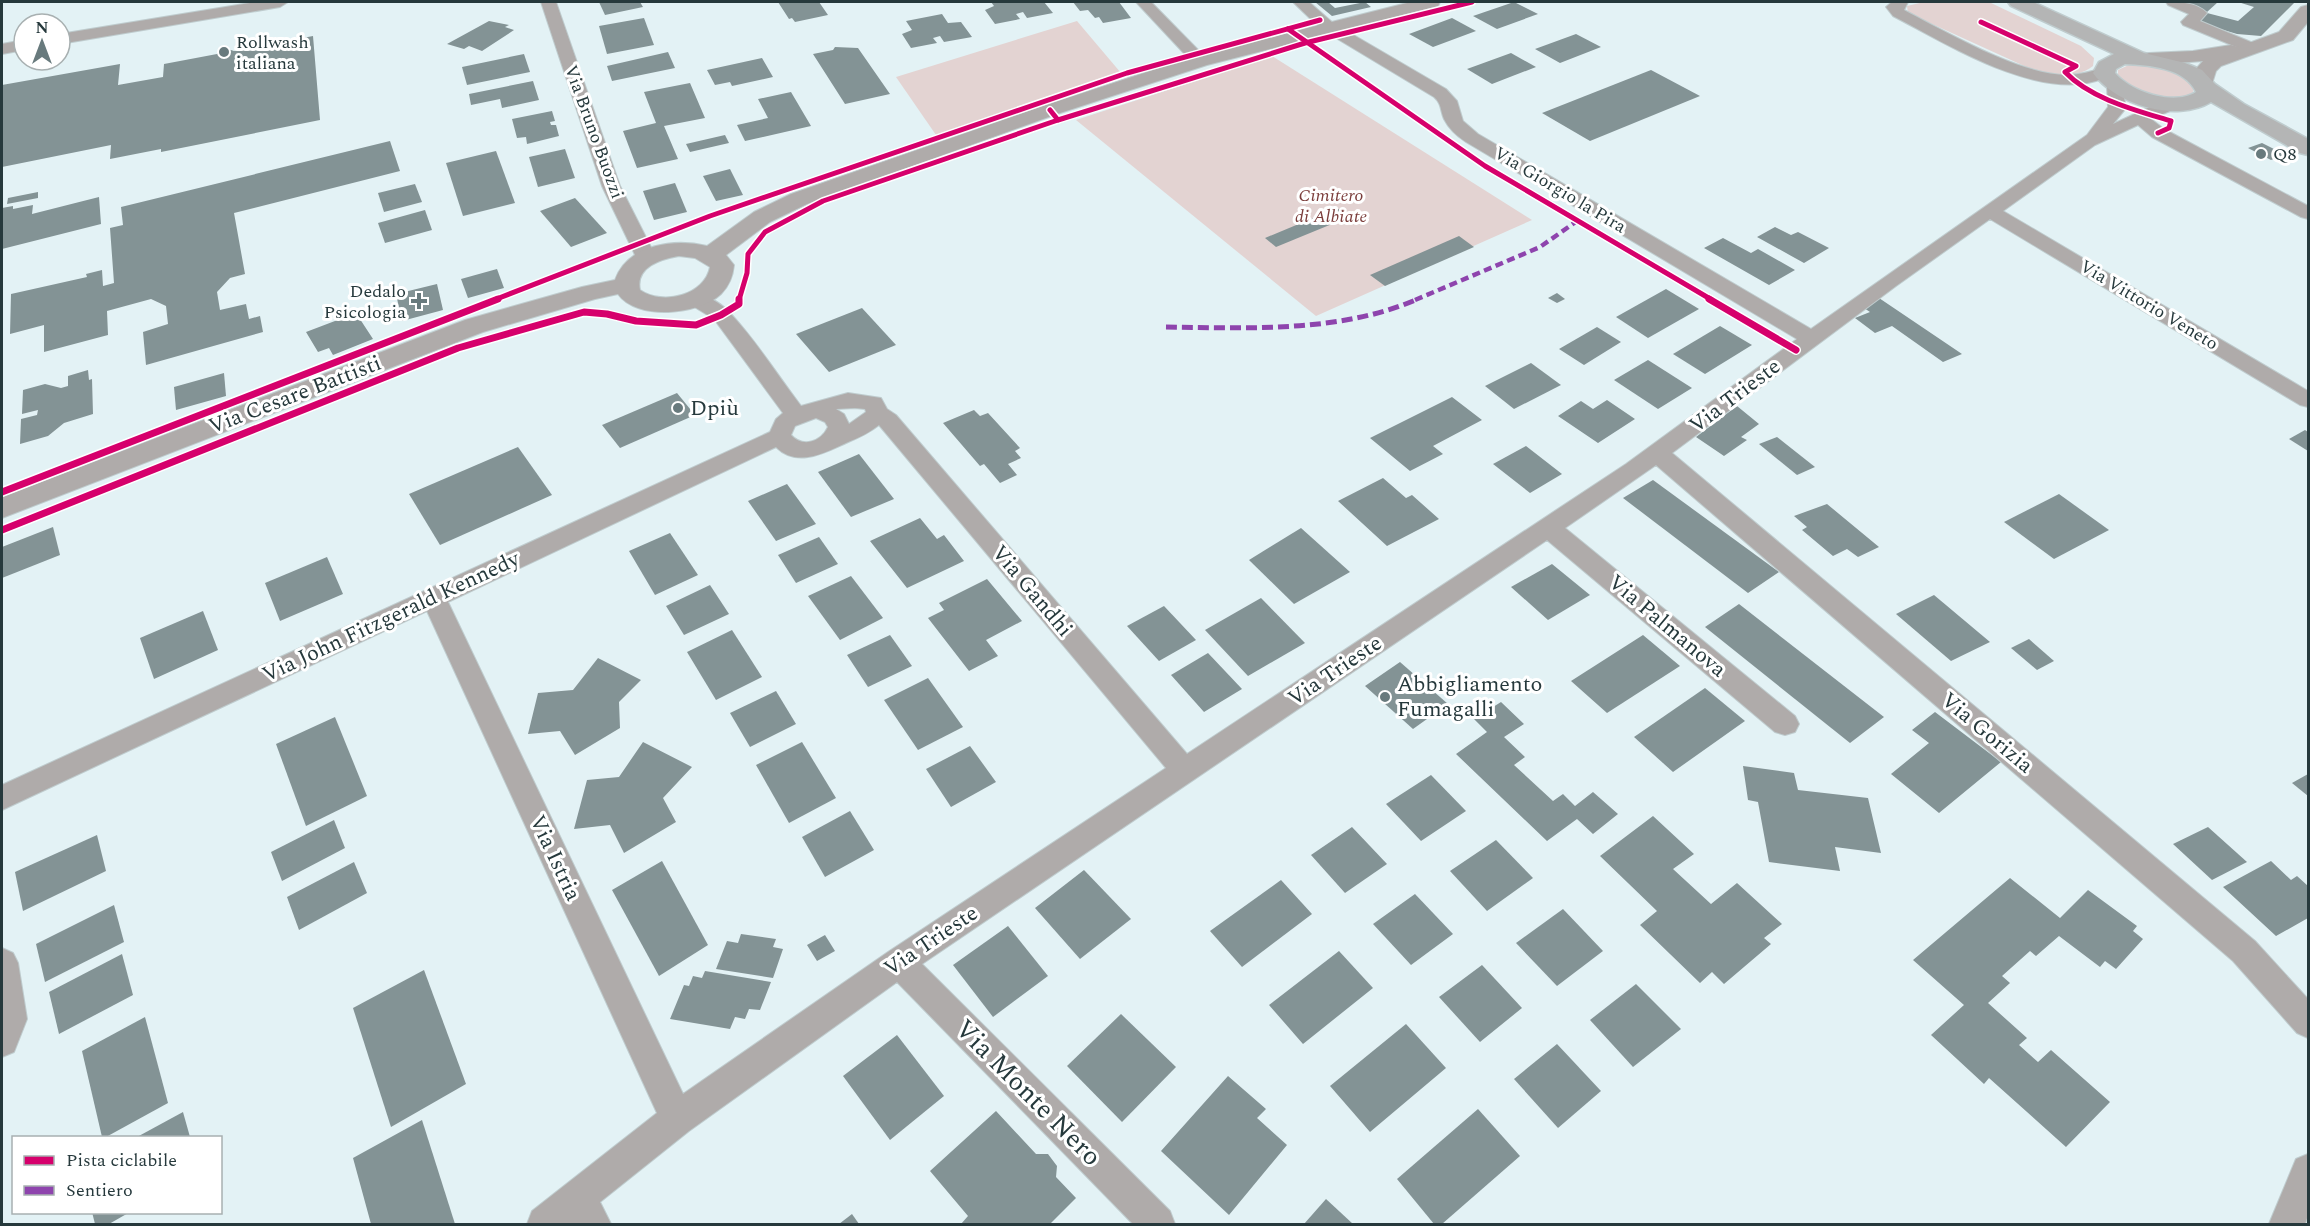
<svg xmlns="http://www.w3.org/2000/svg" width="2310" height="1226" viewBox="0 0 2310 1226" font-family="Spectral,serif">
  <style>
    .green { fill: #e3d3d2 }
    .building { fill: #839395 }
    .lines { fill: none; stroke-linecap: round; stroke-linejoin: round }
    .minor-casing { stroke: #bfccce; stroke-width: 2 }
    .tertiary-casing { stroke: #bfccce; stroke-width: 2 }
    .secondary-casing { stroke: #bfccce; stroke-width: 3 }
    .minor { fill: #afabaa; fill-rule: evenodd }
    .tertiary { fill: #afabaa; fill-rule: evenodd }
    .secondary { fill: #b4b5b5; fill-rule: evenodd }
    .quiet-far1 { stroke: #8e44ad; stroke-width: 4.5; stroke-dasharray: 8 4.5; stroke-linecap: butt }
    .quiet { stroke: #8e44ad; stroke-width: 5; stroke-dasharray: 11 5; stroke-linecap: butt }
    .cycleway-far1-casing { stroke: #fff; stroke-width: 8 }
    .cycleway-casing { stroke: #fff; stroke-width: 10 }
    .cycleway-far1 { stroke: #d6006c; stroke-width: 5 }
    .cycleway { stroke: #d6006c; stroke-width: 7 }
    .poi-dot { fill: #687a7d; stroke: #fff; stroke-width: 2 }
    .labels { text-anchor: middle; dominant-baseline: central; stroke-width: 6; stroke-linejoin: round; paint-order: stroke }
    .far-poi-label { font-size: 18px; fill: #26393c; stroke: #fff; text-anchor: start }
    .far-street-label { font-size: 18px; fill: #26393c; stroke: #fff }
    .far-park-label { font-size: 18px; font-style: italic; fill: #7b3d3b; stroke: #fff }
    .street-label { font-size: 22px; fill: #26393c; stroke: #fff }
    .poi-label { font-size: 22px; fill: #26393c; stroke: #fff; text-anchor: start }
    .near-street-label { font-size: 27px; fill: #26393c; stroke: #fff }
  </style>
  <rect width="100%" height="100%" fill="#e3f2f5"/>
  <g class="green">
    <path d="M1924,2H1989L2081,46L2094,58L2093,66C2074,80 2054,76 2033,70L1908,13L1907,6Z"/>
    <polygon points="1077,21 1121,73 936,135 896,77"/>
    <polygon points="1272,56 1532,220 1316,316 1076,120"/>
    <path d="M2131,64C2155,65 2178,68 2194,87L2193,92C2172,107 2135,92 2118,76V70Z"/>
  </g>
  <g class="building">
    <polygon points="599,2 640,2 643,7 605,15"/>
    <polygon points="778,2 819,2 828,15 795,22 792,18 789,19"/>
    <polygon points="991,2 1044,2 1053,13 1027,18 1023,12 1016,14 1020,19 995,24 985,10 994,6"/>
    <polygon points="1073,2 1119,2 1131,18 1103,23 1099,17 1095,18 1088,10 1080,11"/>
    <polygon points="1315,2 1328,2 1335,8 1365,2 1371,7 1332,16"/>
    <polygon points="1514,2 1538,14 1497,29 1473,16"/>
    <polygon points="2180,2 2218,2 2207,12"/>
    <polygon points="2238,2 2295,2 2261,36 2237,34 2197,22 2207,13 2238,21 2254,7"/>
    <polygon points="942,14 948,23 961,22 972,37 944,42 940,36 933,38 937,43 911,48 902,34 912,30 906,21"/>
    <polygon points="644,18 654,45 607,54 599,26"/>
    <polygon points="1452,18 1476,31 1433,47 1409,34"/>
    <polygon points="489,21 509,25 505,27 514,30 482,51 469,46 464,49 447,44"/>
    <polygon points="1576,34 1601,47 1560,63 1535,49"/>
    <polygon points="313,36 320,120 161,152 161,149 110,159 111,145 2,167 2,85 120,64 118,85 163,77 164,64 217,54 225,48 234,51"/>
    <polygon points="835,47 858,48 890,94 845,104 813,54 833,50"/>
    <polygon points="668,52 675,68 612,81 607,66"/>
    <polygon points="1511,53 1536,67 1492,84 1467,69"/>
    <polygon points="524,54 530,72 467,85 462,67"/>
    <polygon points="762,58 773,77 732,86 730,82 715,85 707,70"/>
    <polygon points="1651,70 1700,96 1590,141 1542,113"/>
    <polygon points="533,81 539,100 502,108 500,99 471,105 469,94"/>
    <polygon points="690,83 705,118 664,126 678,159 637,168 623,131 656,123 644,92"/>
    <polygon points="791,92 811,126 745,141 737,125 768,118 758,99"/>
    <polygon points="552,111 555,121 550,122 551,125 556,125 559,136 527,144 526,137 517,138 512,119"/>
    <polygon points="725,135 729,143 690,152 686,144"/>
    <polygon points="390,141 400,171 234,213 245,274 230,278 217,292 220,310 246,304 249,319 260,316 263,332 146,365 143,332 168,324 166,306 151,299 107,311 108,335 44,352 44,325 10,334 11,294 87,277 86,274 102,270 103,286 114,283 110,228 123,225 121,207"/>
    <polygon points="2262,143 2286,155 2271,160 2248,148"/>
    <polygon points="565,149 575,178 538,187 529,157"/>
    <polygon points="496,151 515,203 463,216 446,163"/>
    <polygon points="730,169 743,195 716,201 703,176"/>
    <polygon points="675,183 687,212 654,220 643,191"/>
    <polygon points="415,184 422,202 384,212 378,193"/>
    <polygon points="38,192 38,198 7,204 8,198"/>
    <polygon points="99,197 101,224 2,249 2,208 13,206 13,209 33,205 32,214"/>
    <polygon points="575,198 607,233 571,247 540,211"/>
    <polygon points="1337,208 1349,217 1276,247 1265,238"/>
    <polygon points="425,210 432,230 385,243 378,223"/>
    <polygon points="1775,227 1791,235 1798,232 1829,248 1804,263 1757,237"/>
    <polygon points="1459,236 1474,247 1385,286 1370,275"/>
    <polygon points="1723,238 1751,253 1758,249 1795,270 1769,285 1704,248"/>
    <polygon points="497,269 504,288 468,298 461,279"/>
    <polygon points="437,284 443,310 402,321 396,294"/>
    <polygon points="1666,289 1699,309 1648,338 1616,317"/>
    <polygon points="1557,293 1565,299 1557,303 1548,298"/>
    <polygon points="1879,298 1962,354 1943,362 1892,326 1875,333 1855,318 1870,312 1861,306"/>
    <polygon points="862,308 896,345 829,372 796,334"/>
    <polygon points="356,313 373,339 333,355 329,348 318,352 306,332"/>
    <polygon points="1720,326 1752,345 1705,374 1673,354"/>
    <polygon points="1597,327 1621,342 1584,365 1559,349"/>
    <polygon points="1648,360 1692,388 1658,409 1614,380"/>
    <polygon points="1531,363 1561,385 1514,409 1485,386"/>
    <polygon points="88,370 89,380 92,379 93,414 64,423 48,436 20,444 21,419 37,415 38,410 22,414 23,390 45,384 61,388 68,386 68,376"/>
    <polygon points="224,373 226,396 176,410 174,387"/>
    <polygon points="677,393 695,415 620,448 602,425"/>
    <polygon points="1452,397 1482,420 1433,446 1443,454 1410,471 1370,438"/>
    <polygon points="1607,400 1635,419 1598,443 1558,416 1581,401 1593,409"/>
    <polygon points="1737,406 1759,424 1741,437 1747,440 1724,456 1696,437"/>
    <polygon points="974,410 980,416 988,413 1020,448 1015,451 1021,458 1008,464 1017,475 1000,483 984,464 980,466 943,423"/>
    <polygon points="2305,430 2308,432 2308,451 2289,439"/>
    <polygon points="1777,437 1815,467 1797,475 1759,444"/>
    <polygon points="1526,446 1562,474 1530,493 1493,464"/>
    <polygon points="518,447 552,495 440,545 409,494"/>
    <polygon points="859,454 894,499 851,517 818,472"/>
    <polygon points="1383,478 1406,498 1412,495 1439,519 1387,546 1338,501"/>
    <polygon points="1653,480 1779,572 1748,593 1623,498"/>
    <polygon points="787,484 816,524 776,541 748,501"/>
    <polygon points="2059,494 2109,530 2054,559 2004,522"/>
    <polygon points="1827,504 1879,547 1858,557 1847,549 1833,556 1802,530 1807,527 1794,516"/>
    <polygon points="920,518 937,539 944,535 964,561 907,588 870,541"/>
    <polygon points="53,527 60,555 2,578 2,547"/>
    <polygon points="1301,528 1350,572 1294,604 1249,560"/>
    <polygon points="670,533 698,575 655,595 629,551"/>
    <polygon points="819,537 838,564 796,583 778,555"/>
    <polygon points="327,557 343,594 280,621 265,583"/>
    <polygon points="1552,564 1590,595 1548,620 1511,587"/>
    <polygon points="851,576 883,618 840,640 808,596"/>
    <polygon points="987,579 1022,621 986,640 998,656 969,671 928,618 944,610 939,603"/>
    <polygon points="710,585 729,614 684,635 666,606"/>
    <polygon points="1934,595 1990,642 1951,661 1896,614"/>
    <polygon points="1261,598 1305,643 1248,676 1205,630"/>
    <polygon points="1739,604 1884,717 1850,743 1705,627"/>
    <polygon points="1164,606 1196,640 1159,661 1127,626"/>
    <polygon points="203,611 218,650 154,679 140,638"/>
    <polygon points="732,630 762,677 716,700 687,652"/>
    <polygon points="890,635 912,666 868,687 847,655"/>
    <polygon points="1643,635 1680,666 1607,713 1571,681"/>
    <polygon points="2029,639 2054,661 2037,670 2011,648"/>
    <polygon points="1208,653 1242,689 1204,712 1171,675"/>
    <polygon points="598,658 641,680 619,702 620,728 575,755 560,731 528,734 538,693 573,690"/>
    <polygon points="1400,662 1448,704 1413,729 1365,686"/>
    <polygon points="928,678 963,727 918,750 884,700"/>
    <polygon points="1705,688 1745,721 1673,772 1634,737"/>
    <polygon points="776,691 796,724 750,747 730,713"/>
    <polygon points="1501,702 1524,724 1504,737 1525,757 1514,765 1553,801 1563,794 1575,806 1593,792 1618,814 1593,834 1577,819 1547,841 1456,754 1487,732 1474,719"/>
    <polygon points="1935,712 2001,762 1939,813 1891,774 1929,743 1912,730"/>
    <polygon points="335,717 367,796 306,826 276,744"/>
    <polygon points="643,742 692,767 663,798 676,822 624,853 610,825 574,829 587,780 619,777"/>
    <polygon points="802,742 836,798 789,823 756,765"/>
    <polygon points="970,746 996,782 951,807 926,769"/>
    <polygon points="1743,766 1794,773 1798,790 1868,798 1881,853 1835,847 1840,871 1769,862 1758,802 1748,800"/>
    <polygon points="2308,774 2308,796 2292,783"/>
    <polygon points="1431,775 1466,811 1421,841 1386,804"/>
    <polygon points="850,811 874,850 825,877 802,837"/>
    <polygon points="1653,816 1694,854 1673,869 1711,904 1737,883 1782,924 1764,938 1771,944 1724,984 1712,972 1700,983 1640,925 1657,911 1600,856"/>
    <polygon points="334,820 345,848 282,881 271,852"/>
    <polygon points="1352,827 1387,864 1345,893 1311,855"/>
    <polygon points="2208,827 2247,862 2212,880 2173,844"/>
    <polygon points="97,835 106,871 23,911 15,872"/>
    <polygon points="1496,840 1533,878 1487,911 1450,871"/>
    <polygon points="662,861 708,945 659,976 612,890"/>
    <polygon points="2271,861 2291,880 2297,876 2308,886 2308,918 2276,936 2223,887"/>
    <polygon points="354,862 367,893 299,930 287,897"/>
    <polygon points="1084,870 1131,919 1080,959 1035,908"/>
    <polygon points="2010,878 2060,918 2088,890 2137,926 2133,931 2143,939 2116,969 2105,961 2100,967 2059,936 2036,956 2030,951 2002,976 2010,983 1988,1003 2027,1038 2019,1045 2038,1062 2051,1050 2110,1102 2066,1147 1989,1078 1984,1084 1931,1035 1964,1005 1913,960"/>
    <polygon points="1281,880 1312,914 1242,967 1210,931"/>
    <polygon points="1415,894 1453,934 1411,965 1373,924"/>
    <polygon points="114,905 124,942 45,982 36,944"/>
    <polygon points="1563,909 1603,951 1557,986 1516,943"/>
    <polygon points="1008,926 1048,976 993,1017 953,965"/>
    <polygon points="741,934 776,939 773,947 783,949 773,978 716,969 727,941 738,943"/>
    <polygon points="825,935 835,951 817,961 807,945"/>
    <polygon points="1339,951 1373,988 1303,1044 1269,1005"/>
    <polygon points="122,954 133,995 59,1034 49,992"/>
    <polygon points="1482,965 1522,1008 1480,1042 1439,997"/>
    <polygon points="424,970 466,1084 391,1127 353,1008"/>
    <polygon points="705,971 771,982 760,1010 749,1009 745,1019 735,1017 730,1029 670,1019 684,985 689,986 693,976 702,978"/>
    <polygon points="1636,984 1681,1029 1633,1067 1590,1020"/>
    <polygon points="1121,1014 1176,1067 1122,1122 1067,1066"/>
    <polygon points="145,1017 168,1103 106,1137 102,1137 82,1051"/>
    <polygon points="1406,1024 1446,1068 1370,1132 1330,1086"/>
    <polygon points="897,1035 944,1096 890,1140 843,1076"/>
    <polygon points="1557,1044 1601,1091 1558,1128 1514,1079"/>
    <polygon points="1228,1076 1266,1109 1257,1118 1287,1145 1229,1215 1161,1151"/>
    <polygon points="1478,1109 1520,1156 1442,1224 1434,1224 1397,1179"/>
    <polygon points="996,1111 1036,1154 1048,1154 1057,1166 1056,1177 1076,1198 1050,1224 961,1224 968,1216 930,1171"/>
    <polygon points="183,1112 190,1137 137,1137"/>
    <polygon points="422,1120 455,1224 371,1224 353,1158"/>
    <polygon points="1326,1199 1353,1224 1304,1224"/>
    <polygon points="92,1212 130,1212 109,1224 95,1224"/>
    <polygon points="852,1214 859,1224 839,1224"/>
  </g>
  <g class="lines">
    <defs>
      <g id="minor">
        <polygon points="256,2 288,2 280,7 60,44 60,34"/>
        <polygon points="541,2 556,2 620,186 657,259 654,263 640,263 637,259 602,186"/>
        <polygon points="1136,2 1151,2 1206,58 1208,61 1206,64 1194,64"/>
        <path d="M1293,2H1309L1333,23L1446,89L1457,101L1463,121L1478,134L1811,329L2087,135L2108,107L2107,86L2109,82H2121L2126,108L2113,124L2165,100H2177L2179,104L2177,108L2151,119L2164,129L2308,206V219L2301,217L2152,137L2138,125L2095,145L2003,211L2308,391V407L2300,405L1990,219L1896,286L1672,453L2255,941L2308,999V1038L2297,1033L2233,961L1656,465L1565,528L1795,716L1799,724L1795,732L1785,735L1775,732L1547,540L922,964L1170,1211L1175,1224H1133L897,982L689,1131L600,1202L611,1224H527L532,1211L657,1113L427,611L2,810V785L770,432L776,419L783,413L714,319L688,303L685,299L688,295C701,291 720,302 729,312C755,339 778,376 801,406L848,393L881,398L887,409L896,415L1187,754L1626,464L1797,339L1466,142C1457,136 1449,129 1444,119C1440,110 1442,104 1434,97L1321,29ZM855,408L865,409L866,412L849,424L844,414L836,409ZM816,418L825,422L828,427C821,442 803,448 791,435L795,426ZM879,425L1166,768L888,952L683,1094L448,602L776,447C797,468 824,453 846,443C858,438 869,433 879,425Z"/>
        <path d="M1892,2H1908L1904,10C1946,32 2020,75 2067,75C2080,75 2092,71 2104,68L2112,73C2108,78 2102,79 2096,81C2034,99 1947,44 1893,16L1886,7Z"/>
        <path d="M2166,2C2180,2 2196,2 2207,13L2200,21L2258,45L2260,48L2258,51H2246L2183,25L2181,22L2189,14L2168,5Z"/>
        <polygon points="24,40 24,50 2,54 2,44"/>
        <polygon points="2,948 13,953 18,963 27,1019 14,1052 2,1057"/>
        <polygon points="2308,1154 2308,1215 2305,1224 2269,1224 2296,1159"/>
      </g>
      <g id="tertiary">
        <path d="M1411,2H1440L1438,6L1207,65L1057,114L807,204L770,222L726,255L734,265C733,276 729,286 721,294C699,315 637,321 618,294L595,299L483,332L2,518V497L465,320L582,287L615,280C628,244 675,238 707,246L754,212L791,194L1043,106L1193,57ZM679,256L695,258L710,267C705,295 663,306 640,290C635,267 661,259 679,256Z"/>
        <polygon points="2308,5 2308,22 2293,40 2221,66 2216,71 2211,87 2204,89 2197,87 2194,83 2196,69 2203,61 2149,65 2142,63 2139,59 2142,55 2149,53 2193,51 2231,45 2238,47 2279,32 2301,7"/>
      </g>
      <path id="secondary" d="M2008,2H2033L2144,53L2185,63L2202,70L2215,84L2244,104L2308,139V155L2300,153L2211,102C2176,123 2116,105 2093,73L2099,62L2114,54L2011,6ZM2125,64C2149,65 2185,68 2196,92C2174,106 2131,92 2115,73L2116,69Z"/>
    </defs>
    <use href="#minor" class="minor-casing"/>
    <use href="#tertiary" class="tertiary-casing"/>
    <use href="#secondary" class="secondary-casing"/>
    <use href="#minor" class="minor"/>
    <use href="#tertiary" class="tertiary"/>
    <use href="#secondary" class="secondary"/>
    <polyline class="quiet-far1" points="1415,300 1540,247 1577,221"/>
    <path class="quiet" d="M1166,327C1250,328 1339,333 1418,299"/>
    <defs>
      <g id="cycleway-far1">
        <path d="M1981,22L2076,66L2065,72C2091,99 2135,110 2171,121L2169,128L2158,133"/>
        <polyline points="1288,29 1485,166 1712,300"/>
        <polyline points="1058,120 1305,43 1472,2"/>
        <polyline points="494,300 710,216 1127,73 1320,20"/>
        <polyline points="739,300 747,273 748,254 765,232 823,201 1058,120 1050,110"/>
      </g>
      <g id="cycleway">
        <polyline points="1709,299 1796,350"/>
        <polyline points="2,492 498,299"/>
        <polyline points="2,530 458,348 584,312 607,314 636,321 696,325 721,315 739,304 739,299"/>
      </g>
    </defs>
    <use href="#cycleway-far1" class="cycleway-far1-casing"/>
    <use href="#cycleway" class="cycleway-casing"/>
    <use href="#cycleway-far1" class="cycleway-far1"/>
    <use href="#cycleway" class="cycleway"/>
  </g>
  <g class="poi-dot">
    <circle cx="224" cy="52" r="6"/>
    <circle cx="2261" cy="154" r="6"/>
    <path d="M416 292h6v6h6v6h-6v6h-6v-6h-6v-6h6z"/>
    <circle cx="678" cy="408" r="6"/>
    <circle cx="1385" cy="697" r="6"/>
  </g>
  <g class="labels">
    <g class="far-poi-label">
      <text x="236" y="42">Rollwash<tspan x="236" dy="21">italiana</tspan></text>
      <text x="2273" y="154">Q8</text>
      <text x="406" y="291" text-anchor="end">Dedalo<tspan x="406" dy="21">Psicologia</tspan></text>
    </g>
    <g class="far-street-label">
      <text transform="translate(594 132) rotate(70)">Via Bruno Buozzi</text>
      <text transform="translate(1560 190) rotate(31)">Via Giorgio la Pira</text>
      <text transform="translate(2149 305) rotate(31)">Via Vittorio Veneto</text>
    </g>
    <g class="far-park-label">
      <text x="1331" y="195">Cimitero<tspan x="1331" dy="21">di Albiate</tspan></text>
    </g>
    <g class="street-label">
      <text transform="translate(295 395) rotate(-21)">Via Cesare Battisti</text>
      <text transform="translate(1735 396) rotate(-37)">Via Trieste</text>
      <text transform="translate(1032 591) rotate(50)">Via Gandhi</text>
      <text transform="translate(391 617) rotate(-25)">Via John Fitzgerald Kennedy</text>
      <text transform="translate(1667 626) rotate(40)">Via Palmanova</text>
      <text transform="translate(1335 671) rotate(-34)">Via Trieste</text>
      <text transform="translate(1987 733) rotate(40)">Via Gorizia</text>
      <text transform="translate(555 858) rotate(65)">Via Istria</text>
      <text transform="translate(931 941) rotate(-34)">Via Trieste</text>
    </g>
    <g class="poi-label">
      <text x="690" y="408">Dpiù</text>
      <text x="1397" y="684">Abbigliamento<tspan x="1397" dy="25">Fumagalli</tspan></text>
    </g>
    <g class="near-street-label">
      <text transform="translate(1028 1093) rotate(45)">Via Monte Nero</text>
    </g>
  </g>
  <rect width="2310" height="1226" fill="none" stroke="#26393c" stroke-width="6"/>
  <rect x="12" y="1136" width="210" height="78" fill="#ffffff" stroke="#a8b0b1" stroke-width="1.5"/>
  <rect x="24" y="1156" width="30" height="9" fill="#d6006c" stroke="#a8b0b1" stroke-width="1.5"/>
  <text x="66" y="1166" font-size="18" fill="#26393c">Pista ciclabile</text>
  <rect x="24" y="1186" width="30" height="9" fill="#8e44ad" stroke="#a8b0b1" stroke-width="1.5"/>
  <text x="66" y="1196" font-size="18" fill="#26393c">Sentiero</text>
  <g transform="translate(42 42)"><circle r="28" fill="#ffffff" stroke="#a8b0b1" stroke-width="1.5"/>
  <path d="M0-4.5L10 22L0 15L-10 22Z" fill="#687a7d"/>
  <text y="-9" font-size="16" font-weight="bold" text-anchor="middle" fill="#26393c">N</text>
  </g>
</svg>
